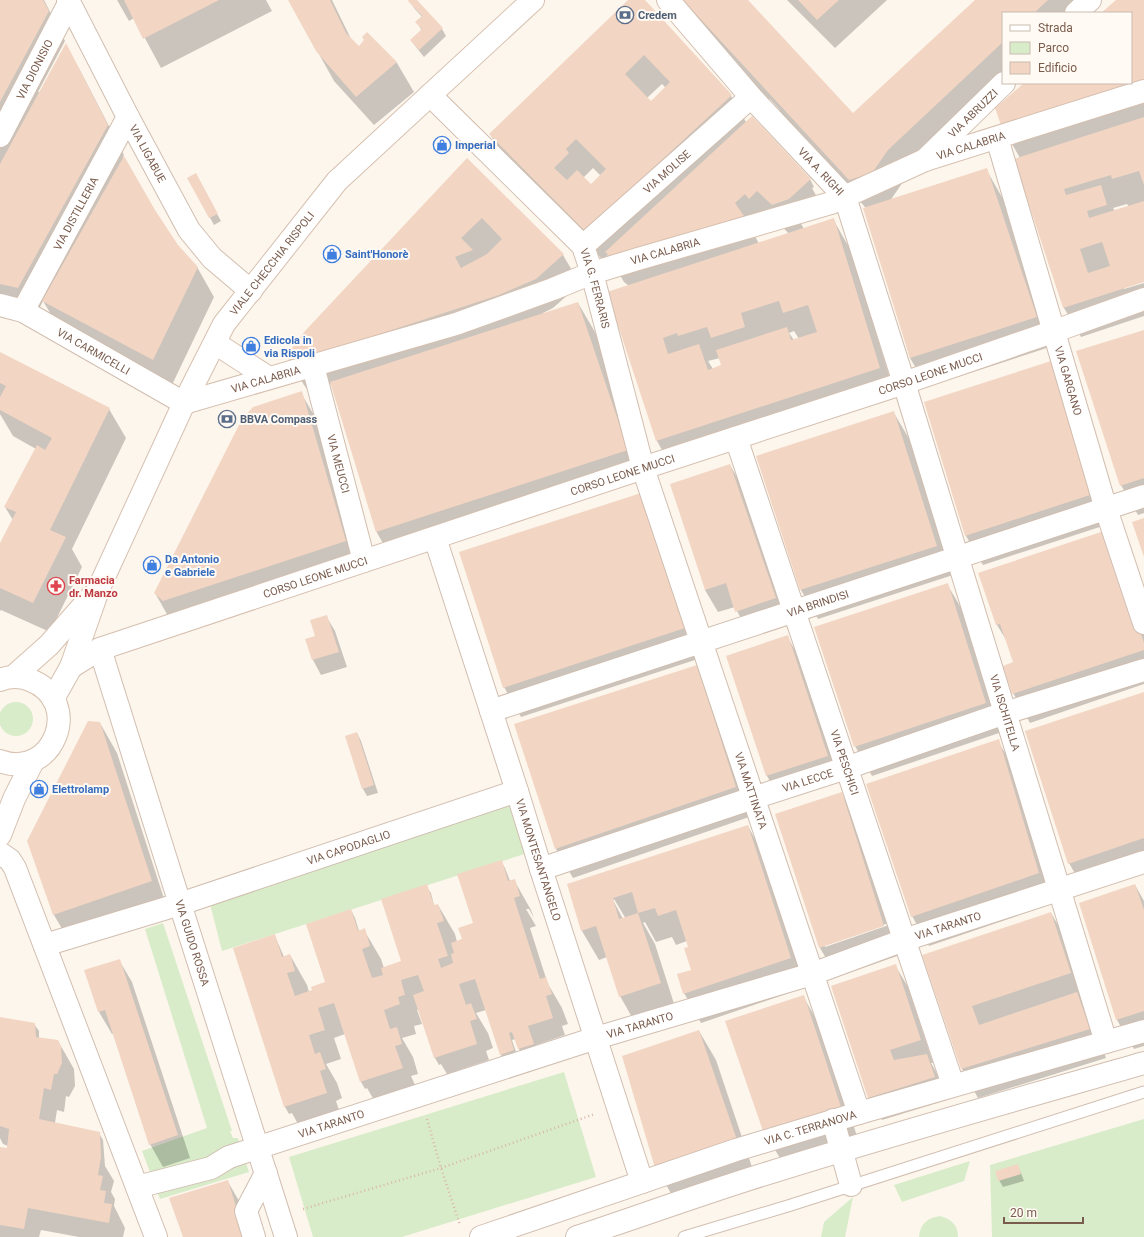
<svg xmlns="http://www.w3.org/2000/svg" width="1144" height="1237" viewBox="0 0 1144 1237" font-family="Roboto,sans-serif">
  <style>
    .green { fill: #d8ecc9 }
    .shadow { fill: #0003; fill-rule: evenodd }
    .building { fill: #f3d5c3; fill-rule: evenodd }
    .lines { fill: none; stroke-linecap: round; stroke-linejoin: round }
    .lane-casing { stroke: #d1beb0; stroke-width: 13 }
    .street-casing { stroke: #d1beb0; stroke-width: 24 }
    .secondary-casing { stroke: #d6c0b0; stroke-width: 24 }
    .path { stroke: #d9b8a5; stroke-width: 2.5; stroke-dasharray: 1 3; stroke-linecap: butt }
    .lane { stroke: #fff; stroke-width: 11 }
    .street { stroke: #fff; stroke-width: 22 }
    .secondary { stroke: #fff; stroke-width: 22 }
    .labels { text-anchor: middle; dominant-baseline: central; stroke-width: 4; stroke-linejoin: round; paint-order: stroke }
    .service-label { font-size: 11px; font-weight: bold; fill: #4e5e75; stroke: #fffaf3; text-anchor: start }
    .street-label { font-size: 11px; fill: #7a5c4d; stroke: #fffaf3 }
    .shop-label { font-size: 11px; font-weight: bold; fill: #366cbe; stroke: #fffaf3; text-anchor: start }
    .health-label { font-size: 11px; font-weight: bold; fill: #be3a42; stroke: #fffaf3; text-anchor: start }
  </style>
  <rect width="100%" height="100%" fill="#fdf6ec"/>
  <g class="green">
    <circle cx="16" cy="719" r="17"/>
    <polygon points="517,800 534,851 222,951 209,900"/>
    <polygon points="163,923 232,1131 230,1131 233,1138 238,1138 249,1172 160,1199 142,1151 207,1128 145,929"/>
    <polygon points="564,1072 596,1177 402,1237 313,1237 289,1157"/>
    <polygon points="1144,1119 1144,1237 992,1237 990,1165"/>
    <polygon points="970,1161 964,1181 902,1202 894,1185"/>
    <polygon points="853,1197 845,1237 821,1237 824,1222"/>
    <path d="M940,1216C951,1219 958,1225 958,1237H919C920,1224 927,1218 940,1216Z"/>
  </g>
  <g class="shadow">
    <polygon points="0,0 44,0 65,41 38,92 40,93 66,45 82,74 124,155 123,157 155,213 177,246 197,267 214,297 170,389 61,331 43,301 35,317 0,309"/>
    <polygon points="117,0 266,0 272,11 161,68 134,18 129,21"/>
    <polygon points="289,0 332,0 351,39 359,47 365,41 367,34 397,63 414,92 374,125 334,81"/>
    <polygon points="411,0 416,0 442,29 446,36 424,57 416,47 411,40 422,31 417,22 422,17 414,8 410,1"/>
    <path d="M630,0H644L731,96L746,122L810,179L814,187L812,188L819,201L799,220L804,229L833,219L850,249L896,398L673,470L657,441L629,286L624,282L608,255L603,260L507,164L490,134ZM662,84L666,88L651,103L647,98ZM593,168L601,176L591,186L583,178ZM775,219L789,234L759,244L753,232ZM794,331L799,339L794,340L789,333ZM720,358L722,366L713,369L708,361Z"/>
    <polygon points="676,0 747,0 853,114 976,0 1096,0 1082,13 1003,13 1003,83 905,179 890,201 986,169 1003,199 1053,346 927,387 910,358 866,208 788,124 779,109 770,99 769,100"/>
    <polygon points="787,0 887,0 835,48"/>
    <path d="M1117,0H1144V281L1124,287V289L1144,283V316L1081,337L1064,308L1020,158L1004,130L1025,83H1131V13H1103ZM1127,204L1129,207L1115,211L1113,208Z"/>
    <polygon points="467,159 563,255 580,284 553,308 543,313 543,314 578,303 595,332 644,479 393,561 376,531 332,384 309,392 304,385 287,356"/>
    <polygon points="195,175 221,221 214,225 189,179"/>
    <polygon points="1144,331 1144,513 1138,515 1121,485"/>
    <polygon points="0,353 109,409 126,438 72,549 82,567 50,632 1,610 0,611 0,545 13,520 5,507 36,449 13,436 0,414"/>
    <polygon points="1067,391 1109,524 983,565 966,536 925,402"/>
    <polygon points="301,393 318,422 363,571 172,623 155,593"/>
    <polygon points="894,413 911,442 953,575 818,619 801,590 757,457"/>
    <polygon points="730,465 743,488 788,621 749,634 735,607 718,612 705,590"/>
    <polygon points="640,494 701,658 521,717 504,687"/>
    <polygon points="980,573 1144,623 1144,684 1030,723 1013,693 1014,663 1008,643 997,625"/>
    <polygon points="947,584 964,613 1002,732 872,776 855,746"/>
    <polygon points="326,616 335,631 347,667 321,675 313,660 306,640 316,637"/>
    <polygon points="787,636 800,659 840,778 780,799 767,776 727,656"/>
    <polygon points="696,666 713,696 752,816 573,878 556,849"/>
    <polygon points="1144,693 1144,873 1086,893 1069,863"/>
    <polygon points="100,723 117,753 168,911 71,944 54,915 28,841"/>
    <polygon points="357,733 361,741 378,793 367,796 363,789 347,737"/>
    <polygon points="998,741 1015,770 1055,903 929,946 912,916"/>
    <path d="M841,793L858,823L900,955L837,977L820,948ZM889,923V925L825,947V945Z"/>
    <path d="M748,826L764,856L807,987L701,1023L684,993L693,970L689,948L687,941L676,945L672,937L656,942L645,922L643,923L655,944L677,1013L637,1026L620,996L607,957L599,960L582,931L568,885ZM614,899L626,919H623L613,900Z"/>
    <polygon points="501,861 505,868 510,881 514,880 531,910 534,918 529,909 526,909 536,926 530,928 544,972 548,984 562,1008 568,1024 562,1026 565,1035 536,1045 538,1051 523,1056 519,1049 516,1039 512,1040 518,1058 505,1062 501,1055 486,1010 476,1013 488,1033 493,1048 486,1051 489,1060 447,1074 441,1064 439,1065 435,1058 419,1009 417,1010 422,1024 414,1026 416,1034 402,1038 413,1057 418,1074 411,1076 415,1085 374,1100 367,1088 365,1089 361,1082 345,1034 334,1038 341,1059 326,1064 337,1083 342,1098 336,1101 339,1110 298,1124 292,1113 289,1114 285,1107 281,1095 275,936 284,957 290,955 307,985 309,992 326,983 351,910 355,918 359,931 364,930 381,959 384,968 403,962 426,886 431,893 434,905 435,906 438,905 455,934 457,942 461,940 475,924"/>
    <polygon points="1135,885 1144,901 1144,1046 1134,1049 1117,1020"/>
    <polygon points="1051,913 1068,942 1106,1058 978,1098 962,1069 924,956"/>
    <polygon points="119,960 132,982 190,1158 163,1167 150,1144 114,1034 112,1034 99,1012"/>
    <polygon points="895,965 908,987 933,1063 931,1063 939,1077 947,1100 882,1120 869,1098 832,986"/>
    <polygon points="803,996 820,1026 857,1136 781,1160 764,1131"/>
    <polygon points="0,1020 34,1024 39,1031 39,1038 58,1041 74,1069 75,1086 69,1097 66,1096 64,1112 57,1110 55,1123 99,1133 103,1140 105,1166 114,1181 111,1192 115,1199 114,1206 125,1228 123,1237 79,1237 41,1230 39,1237 0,1237 0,1148 8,1149 8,1146 3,1144 0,1138"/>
    <polygon points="699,1031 716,1060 753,1170 673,1197 656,1167"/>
    <polygon points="1017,1165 1021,1173 1024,1181 1003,1187 999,1180"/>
    <polygon points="228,1182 245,1211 184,1237"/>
  </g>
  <g class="building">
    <polygon points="0,0 43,0 49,11 0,102"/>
    <polygon points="124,0 219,0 143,39"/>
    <polygon points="288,0 330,0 346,33 359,46 364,40 362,37 367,32 397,62 356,97 316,51"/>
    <polygon points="409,0 417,0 443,28 419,50 410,40 422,29 415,22 422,16 408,1"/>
    <path d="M628,0H645L732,95L585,231L489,134ZM644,55L670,82L651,101L625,74ZM576,139L606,169L591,184L577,170L567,180L554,168L569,153L566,149Z"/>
    <polygon points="683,0 748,0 853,113 975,0 1048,0 1034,13 1003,13 1003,42 888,150 872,173 849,180"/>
    <polygon points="798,0 839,0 817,20"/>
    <polygon points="1116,0 1144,0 1144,84 1003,131 995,108 1024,83 1131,83 1131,13 1101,13"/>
    <polygon points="66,43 108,125 18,288 0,284 0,164"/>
    <polygon points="752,116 811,179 789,199 772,205 757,191 749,199 745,194 735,203 744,216 612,258 605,252"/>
    <path d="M1144,117V185L1139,171L1112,179L1111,175L1064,189L1066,195L1101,185L1107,205L1087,211L1089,218L1144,201V282L1063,308L1014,159ZM1102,242L1110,266L1088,273L1080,249Z"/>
    <polygon points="124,156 155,210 178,245 198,267 153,360 42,301"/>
    <path d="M467,158L564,254L536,279L499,295L291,363L286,356L305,331ZM482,218L502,239L487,254L461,268L455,257L473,250L461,238Z"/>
    <polygon points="987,168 1037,317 910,358 863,208"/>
    <polygon points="196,173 218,214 209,218 187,178"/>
    <path d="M834,218L880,368L656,441L607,292ZM779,301L783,313L808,305L817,332L791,340L787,327L716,350L721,365L708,370L699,344L668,354L663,338L677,333L678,336L707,327L711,338L745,327L741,313Z"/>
    <polygon points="578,302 628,450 376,532 330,382"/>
    <polygon points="1144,330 1144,478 1120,486 1076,351"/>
    <polygon points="0,352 110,408 50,530 66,537 33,603 0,588 0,543 16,512 4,507 37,445 45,450 52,438 0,410 0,397 6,386 0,383"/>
    <polygon points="1051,361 1093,494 965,536 924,402"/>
    <polygon points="302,391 346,541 163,601 154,593 242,419 253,407"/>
    <polygon points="894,411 937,546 800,590 756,456"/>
    <polygon points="730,464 776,598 735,612 726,583 705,590 670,484"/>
    <polygon points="641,493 685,628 503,688 459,552"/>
    <polygon points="1144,518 1144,557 1132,522"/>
    <polygon points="1107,530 1144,643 1144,650 1012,694 1003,666 1013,662 1000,624 996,625 978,573"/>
    <polygon points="948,583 986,703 854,747 814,627"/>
    <polygon points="327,615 339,652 312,660 305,639 315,636 310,620"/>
    <polygon points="788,635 828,756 766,776 726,656"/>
    <polygon points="697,665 736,787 555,849 514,724"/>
    <polygon points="1144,692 1144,838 1068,864 1025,731"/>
    <polygon points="88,721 100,722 152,881 53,915 27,841"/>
    <polygon points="357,732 374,785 362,789 345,736"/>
    <polygon points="999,739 1039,873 911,917 866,784"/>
    <polygon points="842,792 884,926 819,948 775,814"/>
    <polygon points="748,825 791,958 683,994 677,974 691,970 684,948 688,947 676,910 658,916 655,908 638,913 632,892 613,898 619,919 638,913 661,983 619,997 596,926 581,931 567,884"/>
    <polygon points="502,860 508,881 515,879 520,896 514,898 528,942 540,979 546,977 552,994 546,996 553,1018 528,1026 534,1044 518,1049 512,1032 509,1033 514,1050 500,1055 475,979 459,984 466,1005 471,1003 477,1019 470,1021 477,1044 434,1058 413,995 424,991 418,975 401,980 405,995 398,997 400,1004 384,1010 390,1029 397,1027 402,1044 395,1046 403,1068 360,1082 334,1003 318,1008 325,1030 309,1035 315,1054 320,1052 326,1069 320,1071 327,1093 284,1107 233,948 275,934 282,957 290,954 295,971 287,973 295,996 312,990 311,987 325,982 306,924 351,909 358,931 365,928 370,946 362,949 372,978 383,975 381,968 401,961 381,899 427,884 434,905 438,904 444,921 437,923 448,956 438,959 441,968 453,963 451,954 454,953 451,943 462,939 458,928 473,923 457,874"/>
    <polygon points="1135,884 1144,910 1144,1011 1116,1020 1079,903"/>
    <polygon points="1051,912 1071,973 972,1006 979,1025 1077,992 1090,1029 961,1069 922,955"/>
    <polygon points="120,959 178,1135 149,1145 105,1010 98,1012 84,970"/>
    <polygon points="896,964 921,1040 890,1050 894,1060 927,1054 935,1077 868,1098 831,986"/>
    <polygon points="804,995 841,1107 763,1131 725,1021"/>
    <polygon points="0,1017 35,1023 36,1037 58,1040 61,1046 62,1063 57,1074 54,1074 51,1090 44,1088 39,1119 100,1132 101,1157 98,1175 103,1176 100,1190 106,1191 104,1203 112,1204 109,1223 28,1208 24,1229 0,1225 0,1147 7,1148 9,1129 0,1126"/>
    <polygon points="699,1030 737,1140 655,1168 622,1056"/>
    <polygon points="1018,1164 1021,1174 998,1181 995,1171"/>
    <polygon points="228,1180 245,1237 183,1237 169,1198"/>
  </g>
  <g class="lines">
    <defs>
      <polyline id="lane" points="684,1237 791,1205 1144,1092"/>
      <g id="street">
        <path id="s1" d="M68,0L128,117L189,230L212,258L251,291"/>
        <path id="s2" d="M668,0L751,97L845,197L904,383L1106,1042"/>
        <polyline points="1076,13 1090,0"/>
        <path id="s3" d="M430,95L583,246L592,273L643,468L859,1113"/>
        <path id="s4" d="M0,136L69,3"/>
        <path id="s5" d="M997,138L1106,509L1144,623"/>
        <path id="s6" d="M925,160L1004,83"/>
        <path id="s7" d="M583,246L751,97"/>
        <path id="s8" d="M0,305L23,311L184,403"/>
        <path id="s9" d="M23,311L128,117"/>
        <path id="s10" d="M313,366L364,561"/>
        <path id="s11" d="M736,438L953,1085"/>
        <path id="s12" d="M435,538L517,791L541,869L642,1182"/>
        <path id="s13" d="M100,649L180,904L286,1237"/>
        <path id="s14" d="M491,711L1144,496"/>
        <polyline points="0,853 10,860 15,868 156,1237"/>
        <path id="s15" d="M541,869L753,798L846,768L1005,713L1144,670"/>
        <path id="s16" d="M45,945L180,904L517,791"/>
        <polyline points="833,1120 851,1185"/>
        <path id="s17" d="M137,1187L211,1168L229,1157L596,1038L812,974L904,940L1144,862"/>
        <polyline points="254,1237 246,1211 266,1173"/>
        <path id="s18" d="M481,1237L736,1150L859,1113L1144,1031"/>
        <path d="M577,1237C634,1218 690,1198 746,1180C878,1138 1011,1101 1144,1063"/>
      </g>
      <g id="secondary">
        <polyline points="215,343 269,378"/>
        <path id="s19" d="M184,403L456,324L553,289L592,273L638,259L831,203L925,160L1144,91"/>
        <path id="s20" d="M71,667L100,649L643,468L904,383L1055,331L1144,299"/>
        <polyline points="13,677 49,645 91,597"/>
        <path d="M0,680C9,676 21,676 30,680C85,701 53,781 0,761"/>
        <path id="s21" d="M53,699L71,667L98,590L184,403L224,324L337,181L533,0"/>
        <polyline points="0,835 14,799 33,761"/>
      </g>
    </defs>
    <use href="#lane" class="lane-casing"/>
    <use href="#street" class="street-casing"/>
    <use href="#secondary" class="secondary-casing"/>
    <g class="path">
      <polyline points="427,1119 441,1168 460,1225"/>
      <polyline points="303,1209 441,1168 595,1114"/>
    </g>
    <use href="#lane" class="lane"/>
    <use href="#street" class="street"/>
    <use href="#secondary" class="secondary"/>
  </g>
  <defs>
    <symbol id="bank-ring" viewBox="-11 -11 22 22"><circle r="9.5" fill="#fffaf3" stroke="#5c6f8a" stroke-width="1.5"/><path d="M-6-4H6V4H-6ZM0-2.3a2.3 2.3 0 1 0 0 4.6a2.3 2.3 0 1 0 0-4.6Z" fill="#5c6f8a"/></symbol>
    <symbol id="shop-ring" viewBox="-11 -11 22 22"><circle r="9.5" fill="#fffaf3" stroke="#3f7fe0" stroke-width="1.5"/><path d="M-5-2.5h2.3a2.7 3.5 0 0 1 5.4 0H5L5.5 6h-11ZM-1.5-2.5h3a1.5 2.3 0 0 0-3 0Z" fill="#3f7fe0"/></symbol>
    <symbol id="pharmacy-ring" viewBox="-11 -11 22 22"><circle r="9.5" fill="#fffaf3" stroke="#e0444e" stroke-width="1.5"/><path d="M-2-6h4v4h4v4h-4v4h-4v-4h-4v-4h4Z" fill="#e0444e"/></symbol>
  </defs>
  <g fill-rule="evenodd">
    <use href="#bank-ring" x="615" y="5" width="20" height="20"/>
    <use href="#shop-ring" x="432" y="135" width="20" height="20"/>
    <use href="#shop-ring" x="322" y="244" width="20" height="20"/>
    <use href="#shop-ring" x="241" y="336" width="20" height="20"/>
    <use href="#bank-ring" x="217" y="409" width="20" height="20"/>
    <use href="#shop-ring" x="142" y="555" width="20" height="20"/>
    <use href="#pharmacy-ring" x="46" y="576" width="20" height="20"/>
    <use href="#shop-ring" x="29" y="779" width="20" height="20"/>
  </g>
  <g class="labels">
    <g class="service-label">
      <text x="638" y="15">Credem</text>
      <text x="240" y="419">BBVA Compass</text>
    </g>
    <g class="street-label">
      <text stroke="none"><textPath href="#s4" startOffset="75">VIA DIONISIO</textPath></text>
      <text stroke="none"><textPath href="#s6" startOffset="67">VIA ABRUZZI</textPath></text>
      <text stroke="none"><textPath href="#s19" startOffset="829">VIA CALABRIA</textPath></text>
      <text stroke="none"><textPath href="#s1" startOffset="173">VIA LIGABUE</textPath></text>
      <text stroke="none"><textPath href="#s7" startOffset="112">VIA MOLISE</textPath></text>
      <text stroke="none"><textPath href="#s2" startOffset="230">VIA A. RIGHI</textPath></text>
      <text stroke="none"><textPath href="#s9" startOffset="111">VIA DISTILLERIA</textPath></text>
      <text stroke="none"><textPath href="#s19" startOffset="505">VIA CALABRIA</textPath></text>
      <text stroke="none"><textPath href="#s21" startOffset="490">VIALE CHECCHIA RISPOLI</textPath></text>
      <text stroke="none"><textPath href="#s3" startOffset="259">VIA G. FERRARIS</textPath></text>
      <text stroke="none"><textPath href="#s8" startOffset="105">VIA CARMICELLI</textPath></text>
      <text stroke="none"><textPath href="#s20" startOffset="909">CORSO LEONE MUCCI</textPath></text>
      <text stroke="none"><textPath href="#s19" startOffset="85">VIA CALABRIA</textPath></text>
      <text stroke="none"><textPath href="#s5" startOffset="253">VIA GARGANO</textPath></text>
      <text stroke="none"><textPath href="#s10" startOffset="101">VIA MEUCCI</textPath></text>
      <text stroke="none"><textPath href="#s20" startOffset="585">CORSO LEONE MUCCI</textPath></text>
      <text stroke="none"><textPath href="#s20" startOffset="261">CORSO LEONE MUCCI</textPath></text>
      <text stroke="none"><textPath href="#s14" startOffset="344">VIA BRINDISI</textPath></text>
      <text stroke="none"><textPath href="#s2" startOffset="805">VIA ISCHITELLA</textPath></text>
      <text stroke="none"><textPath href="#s11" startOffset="342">VIA PESCHICI</textPath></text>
      <text stroke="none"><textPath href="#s15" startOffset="281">VIA LECCE</textPath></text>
      <text stroke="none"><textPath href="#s3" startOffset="785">VIA MATTINATA</textPath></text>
      <text stroke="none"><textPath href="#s16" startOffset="319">VIA CAPODAGLIO</textPath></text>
      <text stroke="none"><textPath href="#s12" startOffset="338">VIA MONTESANTANGELO</textPath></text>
      <text stroke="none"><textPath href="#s17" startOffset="853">VIA TARANTO</textPath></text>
      <text stroke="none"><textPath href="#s13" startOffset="308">VIA GUIDO ROSSA</textPath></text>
      <text stroke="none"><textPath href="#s17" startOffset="529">VIA TARANTO</textPath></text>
      <text stroke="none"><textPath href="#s17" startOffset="205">VIA TARANTO</textPath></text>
      <text stroke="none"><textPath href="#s18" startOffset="347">VIA C. TERRANOVA</textPath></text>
    </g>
    <g class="shop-label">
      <text x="455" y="145">Imperial</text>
      <text x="345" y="254">Saint'Honorè</text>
      <text x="264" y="340">Edicola in<tspan x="264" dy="13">via Rispoli</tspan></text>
      <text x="165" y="559">Da Antonio<tspan x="165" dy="13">e Gabriele</tspan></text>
      <text x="52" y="789">Elettrolamp</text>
    </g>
    <g class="health-label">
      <text x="69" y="580">Farmacia<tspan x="69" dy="13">dr. Manzo</tspan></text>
    </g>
  </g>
  <rect x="1002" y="12" width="130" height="72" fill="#fffaf3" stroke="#cabbb1"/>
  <rect x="1010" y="25" width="20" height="6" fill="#ffffff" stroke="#cabbb1"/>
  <text x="1038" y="32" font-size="12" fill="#7a5c4d">Strada</text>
  <rect x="1010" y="42" width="20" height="12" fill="#d8ecc9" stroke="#cabbb1"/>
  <text x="1038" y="52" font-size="12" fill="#7a5c4d">Parco</text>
  <rect x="1010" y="62" width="20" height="12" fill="#f3d5c3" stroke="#cabbb1"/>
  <text x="1038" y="72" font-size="12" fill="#7a5c4d">Edificio</text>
  <path d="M1004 1217v6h79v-6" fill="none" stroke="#7a5c4d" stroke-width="2"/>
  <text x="1010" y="1217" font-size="12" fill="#7a5c4d" stroke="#fffaf3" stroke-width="3" paint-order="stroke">20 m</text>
</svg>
